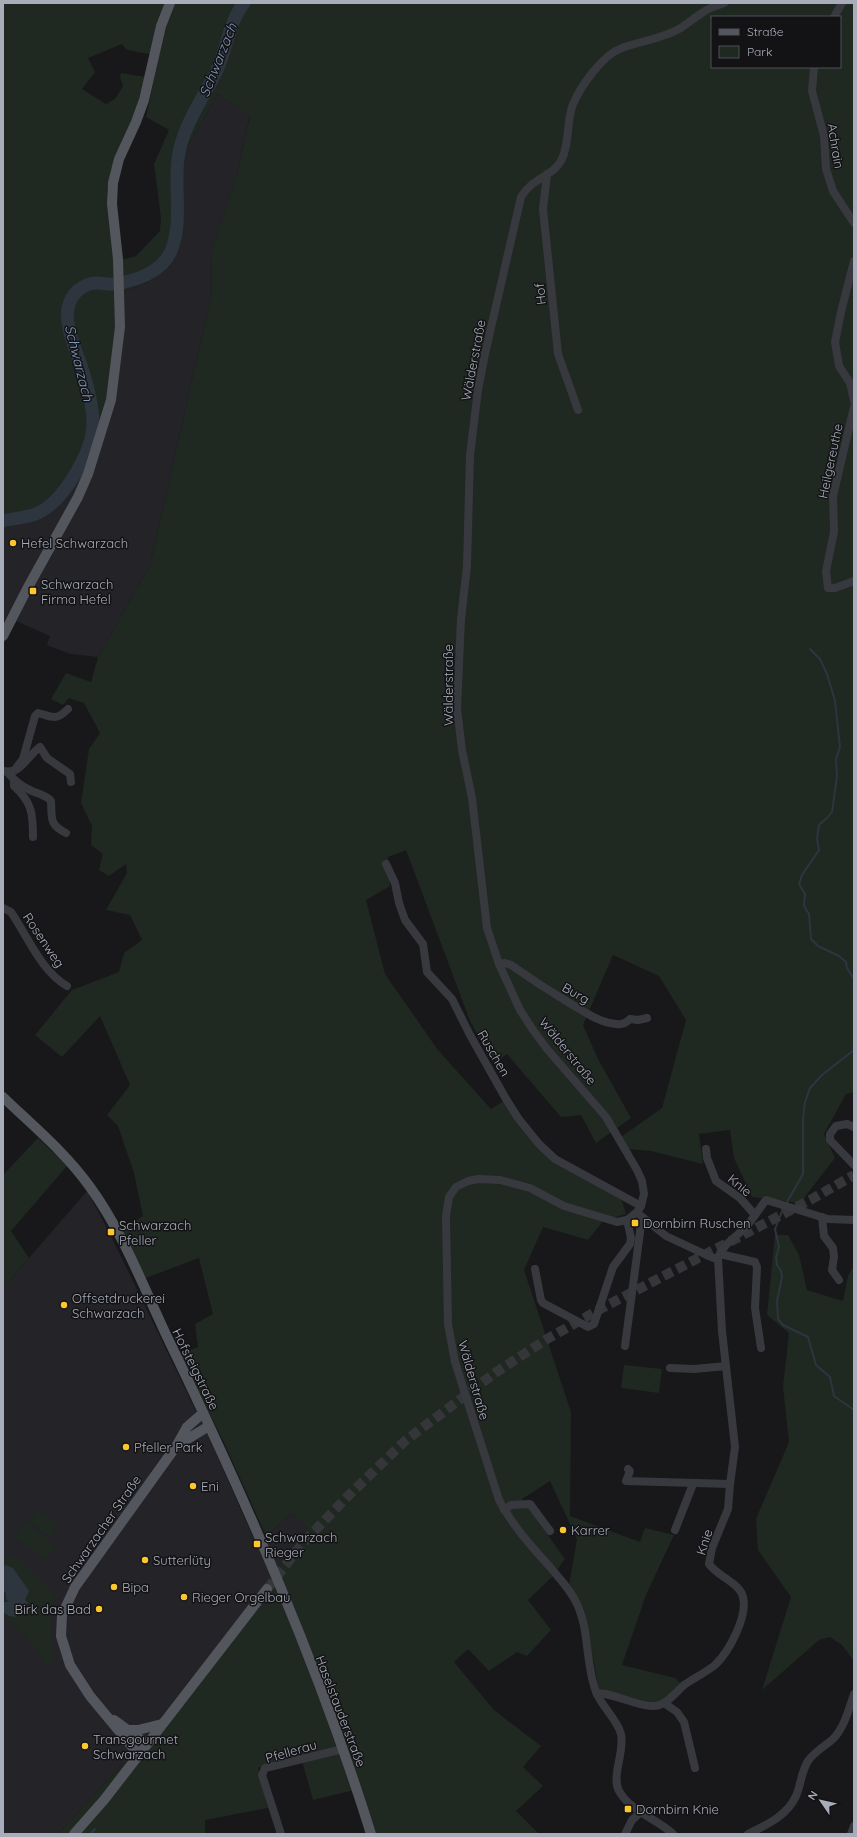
<svg xmlns="http://www.w3.org/2000/svg" width="857" height="1837" viewBox="0 0 857 1837" font-family="Quicksand,sans-serif">
  <style>
    .built { fill: #242327 }
    .green { fill: #1f2821; fill-rule: evenodd }
    .water { fill: #2d353f }
    .lines { fill: none; stroke-linecap: round; stroke-linejoin: round }
    .stream { stroke: #2d353f; stroke-width: 2 }
    .river { stroke: #2d353f; stroke-width: 13 }
    .major-tunnel { stroke: #35363a; stroke-width: 10; stroke-dasharray: 10 5; stroke-linecap: butt }
    .minor { stroke: #38393f; stroke-width: 8 }
    .major { stroke: #54565e; stroke-width: 10 }
    .poi-dot { fill: #fcc72d; stroke: #131315; stroke-width: 1.5 }
    .labels { text-anchor: middle; dominant-baseline: central; stroke-width: 3; stroke-linejoin: round; paint-order: stroke }
    .street-label { font-size: 13px; fill: #a9adba; stroke: #131315 }
    .poi-label { font-size: 13px; fill: #a9adba; stroke: #131315; text-anchor: start }
    .water-label { font-size: 14px; font-style: italic; fill: #7e98b7; stroke: #131315 }
  </style>
  <rect width="100%" height="100%" fill="#18181a"/>
  <g class="built">
    <polygon points="218,94 250,115 236,177 211,252 212,292 150,565 98,657 70,654 47,645 50,636 16,621 3,645 3,526 49,515 119,293 148,282 177,222 183,154"/>
    <polygon points="87,1191 109,1232 211,1442 254,1539 266,1536 292,1513 309,1529 129,1758 58,1834 3,1834 3,1288"/>
  </g>
  <g class="green">
    <path d="M3,3H854V1092L846,1094L824,1134L835,1158L800,1203L752,1197L734,1158L730,1130L699,1134L703,1164L651,1151L628,1149L621,1137L662,1108L686,1020L659,976L613,955L583,1025L598,1059L631,1118L596,1143L581,1115L561,1117L507,1054L493,1064L470,1021L406,850L388,857L390,886L366,900L385,974L438,1050L491,1109L504,1101L537,1146L621,1198L626,1214L603,1221L588,1240L543,1227L524,1270L571,1412L570,1516L640,1542L645,1528L674,1535L646,1595L622,1665L675,1678L680,1683L666,1699L655,1704L599,1690L584,1609L569,1585L577,1539L550,1481L522,1499L565,1559L552,1577L528,1600L551,1630L527,1656L517,1652L489,1671L468,1649L454,1662L494,1710L541,1746L523,1767L543,1786L516,1811L539,1834H373L359,1789L313,1800L301,1757L258,1768L268,1808L205,1820V1834H58L129,1758L308,1529L292,1513L266,1536L221,1436L179,1354L198,1347L195,1324L213,1314L199,1258L143,1279L121,1230L143,1216L134,1173L118,1126L107,1115L130,1085L100,1016L62,1057L35,1035L72,990L119,972L124,953L142,940L130,915L106,910L127,873L126,864L109,876L99,870L103,854L91,845L92,826L81,803L89,749L100,733L84,703L69,698L63,705L51,699L66,673L91,682L98,657L150,565L212,292L211,252L236,177L250,116L218,94L183,154L173,250L148,282L119,293L110,400L82,478L49,515L3,526ZM712,17H840V67H712ZM122,44L127,50L159,56L146,117L169,130L154,164L161,218L160,231L136,256L115,262L107,190L116,155L135,113L145,77L121,73L120,77L123,86L115,99L106,104L82,89L95,72L88,58Z"/>
    <polygon points="38,1138 67,1166 11,1231 29,1258 3,1288 3,1175"/>
    <polygon points="775,1235 788,1235 799,1255 807,1290 843,1301 848,1276 854,1265 854,1661 842,1645 830,1637 819,1640 762,1690 791,1597 758,1550 756,1519 789,1442 783,1387 789,1333 767,1315"/>
    <polygon points="624,1365 662,1369 659,1393 621,1388"/>
    <polygon points="39,1510 59,1525 50,1537 30,1521"/>
    <polygon points="26,1522 57,1546 45,1561 14,1537"/>
    <polygon points="10,1556 17,1557 55,1595 51,1622 53,1661 51,1664 46,1663 31,1642 3,1615 3,1561"/>
  </g>
  <polygon class="water" points="6,1565 13,1568 29,1591 25,1600 28,1603 15,1617 9,1616 3,1612 3,1604 5,1602 9,1602 6,1599 6,1593 3,1590 3,1567"/>
  <g class="lines">
    <g class="stream">
      <polyline points="810,649 820,659 827,674 835,701 840,747 836,759 837,776 832,812 828,817 819,825 817,839 819,850 802,875 799,884 805,894 804,906 809,914 811,939 818,946 839,956 846,962 847,968 854,979"/>
      <polyline points="787,1202 803,1174 803,1119 805,1102 810,1088 822,1075 854,1050"/>
      <polyline points="783,1209 775,1229 779,1247 776,1258 777,1265 781,1271 782,1277 777,1301 778,1319 783,1325 808,1337 816,1365 830,1377 834,1396 854,1410"/>
      <polyline points="90,1834 95,1829"/>
    </g>
    <path class="river" d="M3,521C14,518 28,518 38,513C64,501 93,451 93,423C93,409 89,392 85,378C80,358 64,329 68,308C71,294 82,283 98,283C103,283 109,285 114,284C136,281 162,272 171,251C183,222 174,189 178,159C182,126 203,99 217,70C227,48 229,22 244,3"/>
    <polyline class="major-tunnel" points="267,1589 303,1543 346,1498 405,1441 495,1373 547,1339 604,1307 812,1199 854,1175"/>
    <g class="minor">
      <polyline points="834,17 842,3"/>
      <polyline points="814,67 812,91 824,136 826,169 833,191 854,223"/>
      <polyline points="547,174 543,209 558,354 578,410"/>
      <polyline points="854,261 841,312 835,342 839,366 850,383 854,401"/>
      <polyline points="854,407 833,496 834,532 826,571 828,588 835,588 854,581"/>
      <path d="M3,771C21,775 27,756 40,747L47,758L70,774L71,782"/>
      <path d="M14,771L23,759L35,716L38,713C53,717 56,721 68,709"/>
      <path d="M8,773C14,780 20,785 28,789C36,794 45,794 51,801C52,818 49,825 66,833"/>
      <path d="M14,782V786C32,802 33,814 33,837"/>
      <polyline points="386,864 395,883 399,903 405,920 423,944 427,972 452,999 470,1035 506,1099 518,1118 539,1144 555,1159 641,1206"/>
      <path d="M3,908L11,912C28,937 41,971 67,986"/>
      <path d="M499,964L505,963L511,965C531,979 551,992 571,1004C585,1012 600,1023 616,1024C621,1025 626,1023 630,1019L638,1020L647,1018"/>
      <polyline points="854,1127 847,1124 836,1126 830,1134 830,1140 854,1165"/>
      <polyline points="706,1149 707,1158 716,1181 740,1198 755,1215"/>
      <polyline points="640,1215 666,1236 713,1258 718,1258"/>
      <polyline points="822,1217 824,1236 833,1248 834,1257 832,1270 839,1280"/>
      <polyline points="720,1254 755,1262 757,1267 755,1308 761,1348"/>
      <polyline points="535,1269 541,1300 543,1303 588,1327 594,1324 613,1267 630,1244 631,1238 627,1220"/>
      <polyline points="625,1346 642,1217"/>
      <polyline points="670,1368 694,1369 726,1366"/>
      <polyline points="628,1469 630,1471 626,1481 730,1484"/>
      <polyline points="504,1510 511,1505 530,1504 550,1531"/>
      <polyline points="675,1530 693,1484"/>
      <path d="M597,1694C610,1691 635,1706 652,1706C665,1707 675,1693 684,1685C694,1678 705,1673 715,1665C729,1652 748,1616 743,1597C740,1583 717,1576 709,1564L712,1548L728,1509L730,1484L735,1447L722,1331L718,1258C723,1244 735,1238 745,1228C753,1219 759,1209 766,1200L828,1219L854,1220"/>
      <polyline points="664,1703 677,1712 684,1722 695,1768"/>
      <polyline points="281,1834 262,1775 265,1768 343,1749"/>
      <polyline points="625,1834 632,1820 641,1812"/>
      <path d="M673,1834C656,1818 631,1812 619,1791C611,1776 625,1751 621,1734C617,1719 602,1707 596,1692C585,1663 590,1632 577,1604C571,1590 560,1579 550,1567C531,1546 512,1525 499,1500L455,1362L448,1324L446,1216L449,1197L456,1187L468,1181L478,1179L500,1180L530,1188L564,1206L617,1222L627,1220L637,1212L641,1206L644,1194L642,1181L637,1170L606,1117L547,1049L533,1030L520,1010L499,964L487,928L472,798L462,750L457,708L461,619L467,566L470,455L478,390L485,354L521,197C533,177 552,177 561,161C570,144 566,122 573,104C581,86 602,55 622,48C641,41 661,39 679,29C687,24 694,18 702,13C708,8 717,6 724,3"/>
      <path d="M748,1834C766,1825 787,1816 796,1796C801,1785 801,1772 808,1761C814,1752 825,1746 833,1739C844,1728 849,1709 854,1694"/>
      <polyline points="851,1834 854,1826"/>
    </g>
    <g class="major">
      <polyline points="3,636 27,589 78,497 88,474 111,400 120,327 118,259 112,204 113,183 119,159 136,122 144,100 161,26 170,3"/>
      <path d="M3,1097C33,1126 66,1153 90,1187C125,1235 146,1294 172,1347C248,1505 319,1667 371,1834"/>
      <polyline points="181,1443 209,1426"/>
      <polyline points="114,1720 147,1744"/>
      <polyline points="127,1730 138,1730 162,1724"/>
      <polyline points="139,1755 90,1696 70,1665 61,1636 62,1615 75,1587 177,1445 187,1427 203,1413"/>
      <polyline points="74,1834 104,1800 267,1589"/>
    </g>
  </g>
  <g class="poi-dot">
    <circle cx="13" cy="543" r="4"/>
    <rect x="29" y="587" width="8" height="8" rx="2"/>
    <rect x="631" y="1219" width="8" height="8" rx="2"/>
    <rect x="107" y="1228" width="8" height="8" rx="2"/>
    <circle cx="64" cy="1305" r="4"/>
    <circle cx="126" cy="1447" r="4"/>
    <circle cx="193" cy="1486" r="4"/>
    <circle cx="563" cy="1530" r="4"/>
    <rect x="253" y="1540" width="8" height="8" rx="2"/>
    <circle cx="145" cy="1560" r="4"/>
    <circle cx="114" cy="1587" r="4"/>
    <circle cx="184" cy="1597" r="4"/>
    <circle cx="99" cy="1609" r="4"/>
    <circle cx="85" cy="1746" r="4"/>
    <rect x="624" y="1805" width="8" height="8" rx="2"/>
  </g>
  <g class="labels">
    <g class="street-label">
      <text transform="translate(836 146) rotate(81)">Achrain</text>
      <text transform="translate(540 294) rotate(-96)">Hof</text>
      <text transform="translate(473 360) rotate(-79)">Wälderstraße</text>
      <text transform="translate(830 461) rotate(-78)">Heilgereuthe</text>
      <text transform="translate(448 685) rotate(-90)">Wälderstraße</text>
      <text transform="translate(44 940) rotate(56)">Rosenweg</text>
      <text transform="translate(576 993) rotate(30)">Burg</text>
      <text transform="translate(568 1051) rotate(51)">Wälderstraße</text>
      <text transform="translate(494 1053) rotate(60)">Ruschen</text>
      <text transform="translate(740 1185) rotate(39)">Knie</text>
      <text transform="translate(196 1369) rotate(64)">Hofsteigstraße</text>
      <text transform="translate(474 1380) rotate(74)">Wälderstraße</text>
      <text transform="translate(101 1529) rotate(-55)">Schwarzacher Straße</text>
      <text transform="translate(704 1542) rotate(-72)">Knie</text>
      <text transform="translate(341 1711) rotate(69)">Haselstauderstraße</text>
      <text transform="translate(291 1751) rotate(-16)">Pfellerau</text>
    </g>
    <g class="poi-label">
      <text x="21" y="543">Hefel Schwarzach</text>
      <text x="41" y="584">Schwarzach<tspan x="41" dy="15">Firma Hefel</tspan></text>
      <text x="643" y="1223">Dornbirn Ruschen</text>
      <text x="119" y="1225">Schwarzach<tspan x="119" dy="15">Pfeller</tspan></text>
      <text x="72" y="1298">Offsetdruckerei<tspan x="72" dy="15">Schwarzach</tspan></text>
      <text x="134" y="1447">Pfeller Park</text>
      <text x="201" y="1486">Eni</text>
      <text x="571" y="1530">Karrer</text>
      <text x="265" y="1537">Schwarzach<tspan x="265" dy="15">Rieger</tspan></text>
      <text x="153" y="1560">Sutterlüty</text>
      <text x="122" y="1587">Bipa</text>
      <text x="192" y="1597">Rieger Orgelbau</text>
      <text x="91" y="1609" text-anchor="end">Birk das Bad</text>
      <text x="93" y="1739">Transgourmet<tspan x="93" dy="15">Schwarzach</tspan></text>
      <text x="636" y="1809">Dornbirn Knie</text>
    </g>
    <g class="water-label">
      <text transform="translate(218 60) rotate(-68)">Schwarzach</text>
      <text transform="translate(79 363) rotate(76)">Schwarzach</text>
    </g>
  </g>
  <rect width="857" height="1837" fill="none" stroke="#a9adba" stroke-width="8"/>
  <rect x="711" y="16" width="130" height="52" fill="#131315" stroke="#4f5157"/>
  <rect x="719" y="29" width="20" height="6" fill="#54565e" stroke="#4f5157"/>
  <text x="747" y="36" font-size="12" fill="#a9adba">Straße</text>
  <rect x="719" y="46" width="20" height="12" fill="#1f2821" stroke="#4f5157"/>
  <text x="747" y="56" font-size="12" fill="#a9adba">Park</text>
  <g transform="translate(821 1801) rotate(304)" stroke="#131315" stroke-width="3" paint-order="stroke">
  <path d="M0-3L7 15L0 10L-7 15Z" fill="#a9adba"/>
  <text y="-6" font-size="11" font-weight="bold" text-anchor="middle" fill="#a9adba">N</text>
  </g>
</svg>
